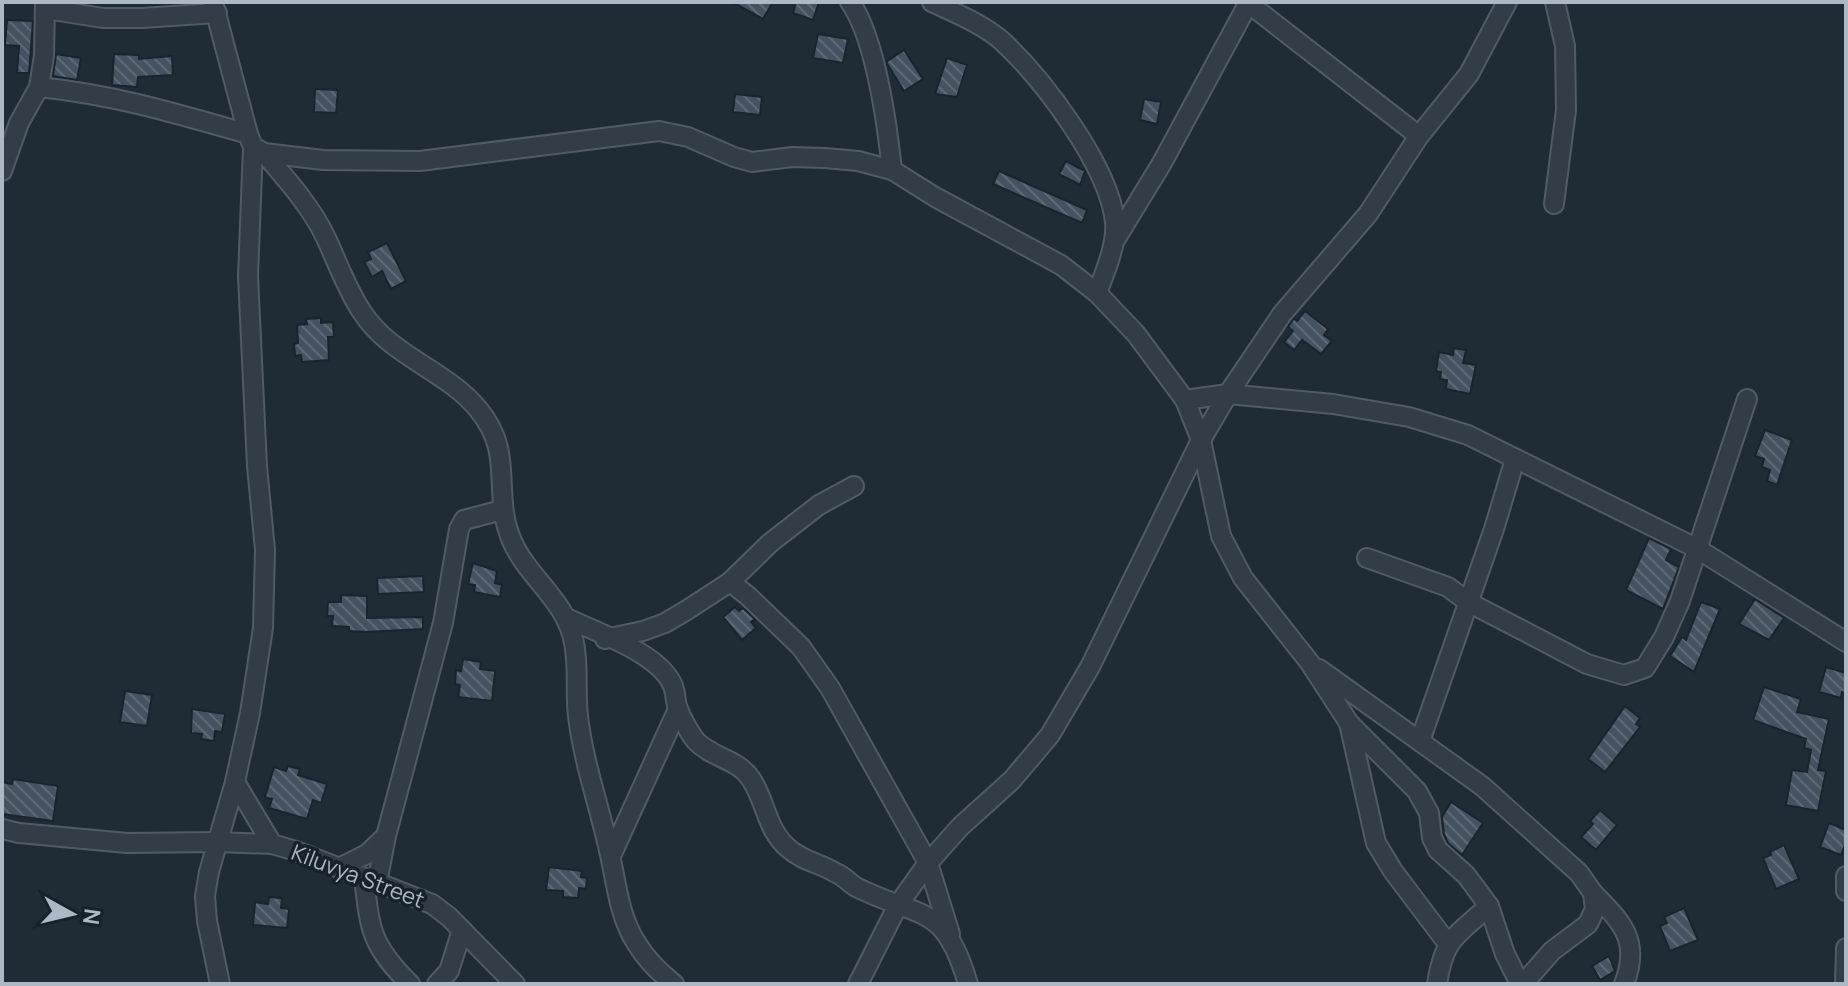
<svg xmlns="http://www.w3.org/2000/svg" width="1848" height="986" viewBox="0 0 1848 986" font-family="Manrope,sans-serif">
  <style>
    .building { fill: url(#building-back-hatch); stroke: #1a242d; stroke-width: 2 }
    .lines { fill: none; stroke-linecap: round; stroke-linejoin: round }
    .street-casing { stroke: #505b65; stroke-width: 22 }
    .street { stroke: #323d47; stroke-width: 18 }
    .labels { text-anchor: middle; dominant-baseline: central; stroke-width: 7; stroke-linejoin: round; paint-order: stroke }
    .street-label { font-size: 22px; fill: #acb8c4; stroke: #18222b }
  </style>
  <defs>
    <pattern id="building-back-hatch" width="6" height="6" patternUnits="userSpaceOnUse" patternTransform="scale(2)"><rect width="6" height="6" fill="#455361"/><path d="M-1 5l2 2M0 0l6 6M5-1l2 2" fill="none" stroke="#5d6a76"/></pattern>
  </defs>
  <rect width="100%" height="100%" fill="#1f2c36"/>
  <g class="building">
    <polygon points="732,2 773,2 763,19"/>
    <polygon points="796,2 819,2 813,20 793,13"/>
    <polygon points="7,20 33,21 29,73 17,73 19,46 5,45"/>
    <polygon points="818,34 848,39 843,63 813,58"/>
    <polygon points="904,50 923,79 904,91 886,62"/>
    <polygon points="56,54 81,58 77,80 53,76"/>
    <polygon points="114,54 139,55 139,59 172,56 173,75 138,77 137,87 112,85"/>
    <polygon points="947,58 967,65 957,97 935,94"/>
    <polygon points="315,89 338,90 336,113 314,112"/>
    <polygon points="735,94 762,97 760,115 733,112"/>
    <polygon points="1144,99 1161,102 1157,124 1140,120"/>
    <polygon points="1066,161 1085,171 1080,185 1059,174"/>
    <polygon points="999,171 1087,210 1082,223 993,184"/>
    <polygon points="387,243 406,281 391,289 382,271 372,277 364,262 371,259 368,252"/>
    <polygon points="1305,311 1328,329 1324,335 1332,341 1321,354 1302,340 1294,350 1284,342 1293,331 1288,327 1294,318 1297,321"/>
    <polygon points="321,318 321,323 333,322 334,337 328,337 329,360 302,362 301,355 295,356 294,344 298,343 297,325 307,324 306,319"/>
    <polygon points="1454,348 1466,350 1463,363 1476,365 1470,394 1446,389 1447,380 1440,379 1441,372 1436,371 1439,352 1453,355"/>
    <polygon points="1765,430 1792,440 1777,485 1767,481 1770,470 1762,467 1764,459 1755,456"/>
    <polygon points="1649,538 1671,549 1666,560 1679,567 1663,609 1626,590"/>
    <polygon points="473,563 497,571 495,583 502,585 500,597 474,592 475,585 468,584"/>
    <polygon points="423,576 424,592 378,594 377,578"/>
    <polygon points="341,595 367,596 367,618 423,617 423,629 366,632 349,631 349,627 332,626 333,616 327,616 328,602 341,602"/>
    <polygon points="1755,599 1784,618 1769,640 1739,624"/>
    <polygon points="1701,602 1720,609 1694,672 1670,656 1682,637 1686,640"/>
    <polygon points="735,607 739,611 743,608 755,619 751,622 756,628 742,640 723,617"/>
    <polygon points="463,659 481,662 480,669 495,671 492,701 458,697 460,685 455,684 456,670 461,671"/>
    <polygon points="1826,667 1846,673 1846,694 1842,692 1841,698 1819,692"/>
    <polygon points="1764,687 1801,699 1797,712 1829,719 1818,770 1826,771 1818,811 1786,805 1792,770 1807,772 1811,750 1804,748 1806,739 1753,720"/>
    <polygon points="125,691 152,695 147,726 120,722"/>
    <polygon points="1625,706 1640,718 1636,724 1640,727 1605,772 1588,759"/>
    <polygon points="192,709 225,714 222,732 215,731 214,741 201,739 202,734 191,733"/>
    <polygon points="288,766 300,769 298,775 327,784 321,803 313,800 307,819 269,808 272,799 265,797 274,767 286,771"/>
    <polygon points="13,779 58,786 53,821 2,814 2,782 12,784"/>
    <polygon points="1451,802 1483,823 1462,855 1448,843 1444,834 1442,817"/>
    <polygon points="1600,810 1617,825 1596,850 1581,837 1593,824 1590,821"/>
    <polygon points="1829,823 1846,830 1846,842 1841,855 1820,847"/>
    <polygon points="1784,845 1799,879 1776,889 1763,858 1771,855 1770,852"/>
    <polygon points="549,867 582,871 581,877 587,878 586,889 579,888 578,898 563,897 563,891 546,890"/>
    <polygon points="269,897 282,898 281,908 289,909 287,928 253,925 255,902 268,904"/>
    <polygon points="1684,908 1698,940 1670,951 1660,926 1667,923 1664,917"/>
    <polygon points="1609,956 1615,971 1600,980 1592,966"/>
  </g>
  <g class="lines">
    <defs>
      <g id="street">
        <polyline points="213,2 248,134 253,147 264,153 323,160 420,161 659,131 688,137 734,157 752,162 792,157 825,158 858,161 892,170 935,197 1061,265 1097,293 1136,334 1185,400 1201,440 1221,536 1243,578 1310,663 1349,723 1417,791 1429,813 1432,838 1438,850 1466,875 1489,906 1505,954 1520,984"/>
        <path d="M850,2C876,39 887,124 892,170"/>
        <path d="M932,2C955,13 983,24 1002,41C1043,79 1109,166 1115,222C1117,245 1105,272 1097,293"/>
        <polyline points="1248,3 1419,136"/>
        <polyline points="46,9 103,18 142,18 217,13"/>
        <path d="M39,87C115,95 175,113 248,134"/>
        <path d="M264,153C286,179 310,205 325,236C337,261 346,288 362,312C390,356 446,370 478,409C516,454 491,493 512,541C528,578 567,601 574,643C579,667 575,692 578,716C583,760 598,802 608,846C616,878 618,916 637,944C646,959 660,973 674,984"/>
        <polyline points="2,171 19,123 39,87 44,56 45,2"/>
        <polyline points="1554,204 1566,110 1565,46 1555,2"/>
        <polyline points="1115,240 1162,163 1249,2"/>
        <polyline points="1185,400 1228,394 1333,404 1409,417 1468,435 1696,548 1846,642"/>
        <polyline points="1367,558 1448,587 1468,602 1587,664 1624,675 1645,668 1664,637 1680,601 1747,399"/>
        <polyline points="730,582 748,596 801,647 830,688 928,863 950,934"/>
        <path d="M567,618C597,633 660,653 673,686C676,693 675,702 678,709C682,719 690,734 696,741C712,758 738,759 751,779C766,801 766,829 788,848C802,861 820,863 836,873C844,876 849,883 856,887C922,920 944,902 968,984"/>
        <polyline points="605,639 643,631 665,623 687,610 730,582 770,543 819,505 854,486"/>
        <polyline points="1319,669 1482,786 1579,873 1593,893 1595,909 1588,924 1552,951 1523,984"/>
        <polyline points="1349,723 1376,843 1393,871 1448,944"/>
        <polyline points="1420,741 1494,529 1515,459"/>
        <polyline points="235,782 272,844"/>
        <polyline points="2,829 19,833 127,843 217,842 272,844 296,851 432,904 449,917 515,984"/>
        <polyline points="611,856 678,709"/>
        <polyline points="339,868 367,854 386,836"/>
        <polyline points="1846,876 1846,891"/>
        <path d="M364,878C370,931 371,945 410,984"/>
        <polyline points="377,883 386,836 443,623 459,529 464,520 502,510"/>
        <path d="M1593,893C1622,922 1641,941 1624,984"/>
        <polyline points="220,984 207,921 205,896 209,872 235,782 250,713 263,628 265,550 257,466 248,276 253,147"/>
        <polyline points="437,984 449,971 462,930"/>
        <polyline points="858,984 898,905 928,863 960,827 1012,780 1050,735 1090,667 1201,440 1228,394 1282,314 1368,214 1419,136 1469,74 1507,2"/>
        <path d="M1437,984C1444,938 1456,936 1489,906"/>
        <polyline points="1845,984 1846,948"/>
      </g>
    </defs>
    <use href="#street" class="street-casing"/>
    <use href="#street" class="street"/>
  </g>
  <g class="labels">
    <g class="street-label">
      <text transform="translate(358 876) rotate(21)">Kiluvya Street</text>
    </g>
  </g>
  <rect width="1848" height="986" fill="none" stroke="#acb8c4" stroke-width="8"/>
  <g transform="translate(72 914) rotate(98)" stroke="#18222b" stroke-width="6" paint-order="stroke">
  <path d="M0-6L14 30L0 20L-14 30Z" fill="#acb8c4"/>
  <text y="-12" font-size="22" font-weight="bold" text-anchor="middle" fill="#acb8c4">N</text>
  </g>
</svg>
